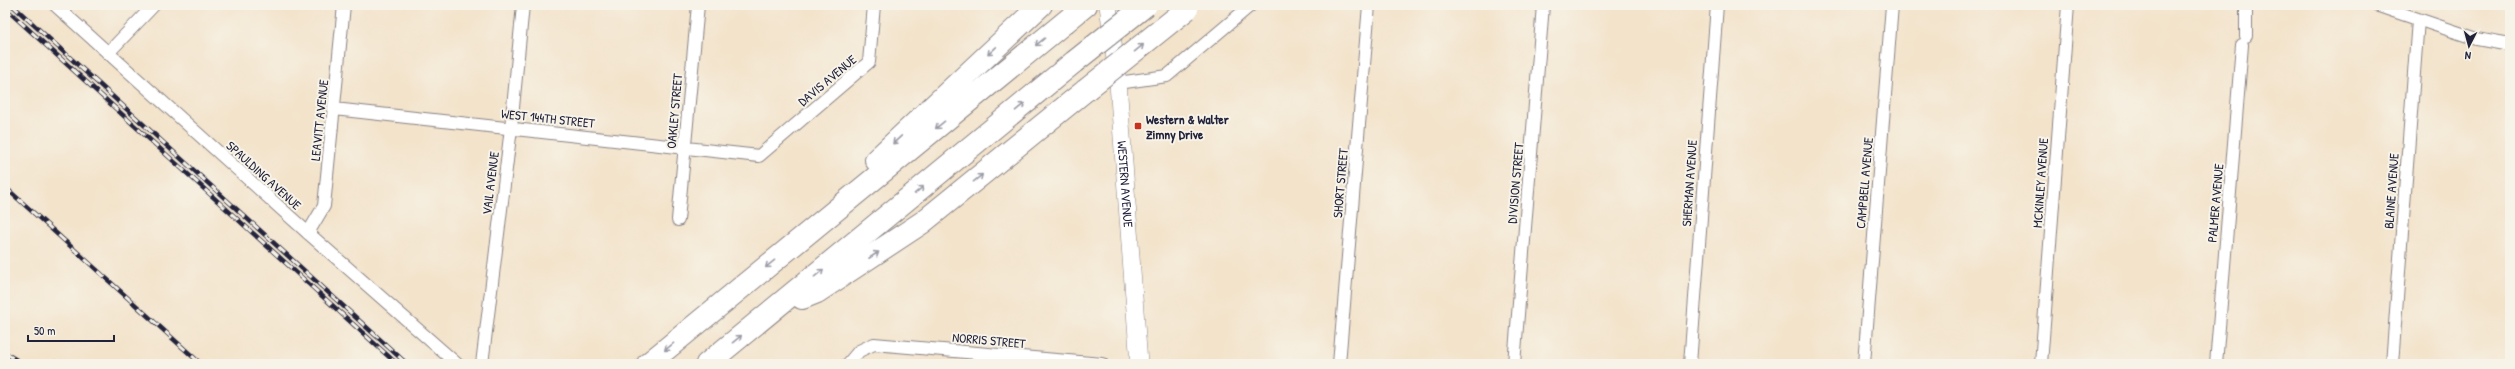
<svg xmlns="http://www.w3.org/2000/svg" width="2515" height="369" viewBox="0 0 2515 369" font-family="'Patrick Hand',sans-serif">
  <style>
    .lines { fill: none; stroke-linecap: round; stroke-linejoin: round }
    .minor-casing { stroke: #8a8283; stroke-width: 14 }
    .secondary-casing { stroke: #8a8283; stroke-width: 18 }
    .motorway-casing { stroke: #8a8283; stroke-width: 24 }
    .minor { stroke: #fff; stroke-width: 12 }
    .secondary { stroke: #fff; stroke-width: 17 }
    .motorway { stroke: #fff; stroke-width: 22 }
    .rail-casing { stroke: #22223b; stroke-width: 4.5 }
    .rail { stroke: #f7f3e8; stroke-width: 3; stroke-dasharray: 9; stroke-linecap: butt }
    .motorway-bridge-casing { stroke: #8a8283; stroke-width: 24; stroke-linecap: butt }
    .motorway-bridge { stroke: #fff; stroke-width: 22 }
    .oneway { stroke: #9c9ca7 }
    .poi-dot { fill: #c8321e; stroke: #f7f3e8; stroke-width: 1.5 }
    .labels { text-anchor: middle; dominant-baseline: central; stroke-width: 4; stroke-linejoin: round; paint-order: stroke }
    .street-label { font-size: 13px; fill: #22223b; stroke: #f7f3e8 }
    .poi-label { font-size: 13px; font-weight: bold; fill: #22223b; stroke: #f7f3e8; text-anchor: start }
  </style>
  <rect width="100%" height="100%" fill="#f7f3e8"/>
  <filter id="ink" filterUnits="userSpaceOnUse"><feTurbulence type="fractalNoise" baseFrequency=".025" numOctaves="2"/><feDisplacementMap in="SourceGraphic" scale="8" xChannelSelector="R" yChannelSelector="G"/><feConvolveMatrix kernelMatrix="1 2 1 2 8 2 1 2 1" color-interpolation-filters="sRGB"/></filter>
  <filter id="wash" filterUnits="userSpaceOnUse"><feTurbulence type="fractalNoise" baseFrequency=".012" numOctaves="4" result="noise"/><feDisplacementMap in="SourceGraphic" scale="16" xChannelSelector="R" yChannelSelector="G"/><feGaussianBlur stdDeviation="0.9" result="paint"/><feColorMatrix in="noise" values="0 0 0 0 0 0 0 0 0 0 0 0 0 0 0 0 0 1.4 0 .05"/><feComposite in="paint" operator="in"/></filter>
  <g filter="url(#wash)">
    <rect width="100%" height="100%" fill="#f3e3cb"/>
  </g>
  <g filter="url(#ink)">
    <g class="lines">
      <defs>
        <g id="minor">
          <polyline points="55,5 308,233 457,364"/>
          <polyline points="2376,5 2477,39 2510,45"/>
          <polyline points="2246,36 2246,5"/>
          <polyline points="108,53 154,5"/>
          <polyline points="1118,83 1167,76 1251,5"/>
          <polyline points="334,109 759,156 869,62 874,5"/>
          <polyline points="678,220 698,5"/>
          <polyline points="308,233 324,206 344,5"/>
          <polyline points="482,364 511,128 523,5"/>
          <polyline points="848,364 859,351 874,344 1102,364"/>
          <polyline points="1339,364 1369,5"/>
          <polyline points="1514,364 1543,5"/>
          <polyline points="1690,364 1717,5"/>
          <polyline points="1864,364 1892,5"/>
          <polyline points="2041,364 2068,5"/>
          <polyline points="2216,364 2242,45"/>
          <polyline points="2392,364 2418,20"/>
        </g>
        <g id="secondary">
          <path id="s1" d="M1108,5L1118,83L1139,364"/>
        </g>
        <g id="motorway">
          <polyline points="876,160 1041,5"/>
          <polyline points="802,298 817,292 923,222 1086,90"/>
          <polyline points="648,364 1086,5"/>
          <polyline points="707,364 1074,62"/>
        </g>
      </defs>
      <use href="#minor" class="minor-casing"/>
      <use href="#secondary" class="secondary-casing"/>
      <use href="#motorway" class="motorway-casing"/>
      <use href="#minor" class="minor"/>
      <use href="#secondary" class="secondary"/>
      <use href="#motorway" class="motorway"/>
      <defs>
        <g id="rail">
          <polyline points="12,5 407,364"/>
          <polyline points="5,8 397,364"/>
          <polyline points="5,187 201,364"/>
          <polyline points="5,353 23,364"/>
          <polyline points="55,362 58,364"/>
        </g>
      </defs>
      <use href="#rail" class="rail-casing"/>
      <use href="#rail" class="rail"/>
      <defs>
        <g id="motorway-bridge">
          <polyline points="1074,62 1146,5"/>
          <polyline points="1086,90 1187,9"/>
        </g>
      </defs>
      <use href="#motorway-bridge" class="motorway-bridge-casing"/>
      <use href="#motorway-bridge" class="motorway-bridge"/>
    </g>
    <defs><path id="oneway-shaft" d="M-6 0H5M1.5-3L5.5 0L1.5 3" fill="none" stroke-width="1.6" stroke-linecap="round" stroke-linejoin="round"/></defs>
    <g class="oneway">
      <use href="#oneway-shaft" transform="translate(1040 42) rotate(141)"/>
      <use href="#oneway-shaft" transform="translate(1139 48) rotate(-39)"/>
      <use href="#oneway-shaft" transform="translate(992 51) rotate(137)"/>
      <use href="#oneway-shaft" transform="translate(1020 107) rotate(-40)"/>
      <use href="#oneway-shaft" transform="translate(940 125) rotate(141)"/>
      <use href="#oneway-shaft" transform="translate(897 140) rotate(137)"/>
      <use href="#oneway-shaft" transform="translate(978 178) rotate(-39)"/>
      <use href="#oneway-shaft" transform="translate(919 190) rotate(-40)"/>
      <use href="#oneway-shaft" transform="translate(874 255) rotate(-33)"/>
      <use href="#oneway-shaft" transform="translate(770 264) rotate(141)"/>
      <use href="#oneway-shaft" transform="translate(819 273) rotate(-39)"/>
      <use href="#oneway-shaft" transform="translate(737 339) rotate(-39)"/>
      <use href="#oneway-shaft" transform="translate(669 347) rotate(141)"/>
    </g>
  </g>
  <rect class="poi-dot" x="1134" y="122" width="8" height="8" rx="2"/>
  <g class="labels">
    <g class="street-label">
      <text transform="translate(827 80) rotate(-40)">DAVIS AVENUE</text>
      <text transform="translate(674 111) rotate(-85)">OAKLEY STREET</text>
      <text transform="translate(548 118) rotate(6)">WEST 144TH STREET</text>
      <text transform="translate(319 120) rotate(-84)">LEAVITT AVENUE</text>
      <text transform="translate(264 175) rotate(42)">SPAULDING AVENUE</text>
      <text transform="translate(490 183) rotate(-83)">VAIL AVENUE</text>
      <text transform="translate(1340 183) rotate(-85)">SHORT STREET</text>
      <text transform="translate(1515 183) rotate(-85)">DIVISION STREET</text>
      <text transform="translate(1689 183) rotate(-86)">SHERMAN AVENUE</text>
      <text transform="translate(1864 183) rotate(-85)">CAMPBELL AVENUE</text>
      <text transform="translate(2040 183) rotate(-86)">MCKINLEY AVENUE</text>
      <text stroke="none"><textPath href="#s1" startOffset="180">WESTERN AVENUE</textPath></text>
      <text transform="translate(2391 191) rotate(-86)">BLAINE AVENUE</text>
      <text transform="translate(2215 203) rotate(-85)">PALMER AVENUE</text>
      <text transform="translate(989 340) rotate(5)">NORRIS STREET</text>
    </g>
    <g class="poi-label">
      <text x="1146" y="119">Western &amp; Walter<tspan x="1146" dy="15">Zimny Drive</tspan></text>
    </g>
  </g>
  <rect width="2515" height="369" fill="none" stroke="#f7f3e8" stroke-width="20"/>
  <g transform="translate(2469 46) rotate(186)" stroke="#f7f3e8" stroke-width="3" paint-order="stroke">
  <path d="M0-3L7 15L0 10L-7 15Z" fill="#22223b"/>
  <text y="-6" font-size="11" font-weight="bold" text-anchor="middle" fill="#22223b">N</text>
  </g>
  <path d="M28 335v6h86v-6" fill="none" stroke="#22223b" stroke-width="2"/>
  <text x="34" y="335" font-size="12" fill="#22223b" stroke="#f7f3e8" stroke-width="3" paint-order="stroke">50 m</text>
</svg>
